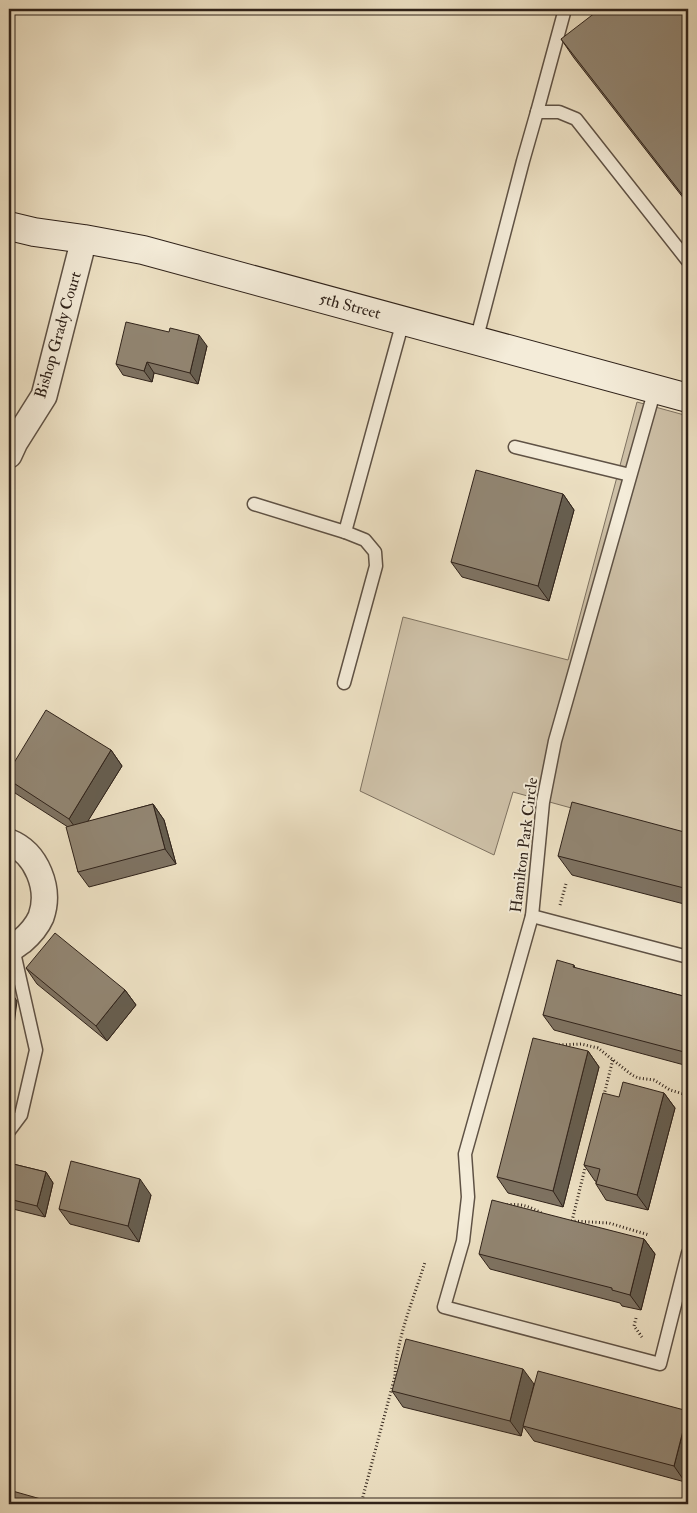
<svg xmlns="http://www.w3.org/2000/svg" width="697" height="1513" viewBox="0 0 697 1513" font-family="'IM FELL Double Pica',serif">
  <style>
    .green { fill: #cec1a8; stroke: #7e7261 }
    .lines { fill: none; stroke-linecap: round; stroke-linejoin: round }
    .lane-casing { stroke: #5f5245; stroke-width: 15 }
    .street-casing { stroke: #5f5245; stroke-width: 28 }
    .secondary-casing { stroke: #2f221a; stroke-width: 30 }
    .path { stroke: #2f221a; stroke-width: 3; stroke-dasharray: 1 2.5; stroke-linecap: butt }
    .lane { stroke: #f4ecd9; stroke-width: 12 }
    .street { stroke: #f4ecd9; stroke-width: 25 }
    .secondary { stroke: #f4ecd9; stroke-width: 28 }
    .wall { fill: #7e7363; stroke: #2f221a }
    .shaded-wall { fill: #665e50; stroke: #2f221a }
    .building { fill: #928673; stroke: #2f221a }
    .labels { text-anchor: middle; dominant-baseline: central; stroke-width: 4; stroke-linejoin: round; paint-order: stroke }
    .street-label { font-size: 16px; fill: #2f221a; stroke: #f4ecd9 }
  </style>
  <rect width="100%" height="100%" fill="#eee2c5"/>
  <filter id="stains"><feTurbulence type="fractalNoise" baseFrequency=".004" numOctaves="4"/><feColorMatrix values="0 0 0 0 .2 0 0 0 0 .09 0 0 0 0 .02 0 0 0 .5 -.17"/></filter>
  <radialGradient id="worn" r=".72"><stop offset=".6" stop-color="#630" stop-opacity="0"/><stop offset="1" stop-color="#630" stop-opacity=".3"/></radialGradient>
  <polygon class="green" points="637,402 688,416 688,840 513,792 494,855 360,791 403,617 568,660"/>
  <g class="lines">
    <defs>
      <g id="lane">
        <polyline points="537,112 565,9"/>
        <polyline points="476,341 523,161 537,112 559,112 576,119 688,261"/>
        <polyline points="655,389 555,741 543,802 532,916 465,1154 468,1197 463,1241 444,1307 660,1364 688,1253"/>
        <polyline points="515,447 630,475"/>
        <polyline points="254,504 345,532 403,321"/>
        <polyline points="344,683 376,566 375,552 365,540 345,532"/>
        <polyline points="532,916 688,957"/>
        <polyline points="9,1131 21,1115 36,1050 13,948"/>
      </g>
      <g id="street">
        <polyline points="9,455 15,442 44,396 84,239"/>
        <path d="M9,842C37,853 51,889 41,917C37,926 29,935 22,941C17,944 14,948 9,949"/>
      </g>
      <polyline id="secondary" points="9,226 34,232 84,239 143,250 688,398"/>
    </defs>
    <use href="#lane" class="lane-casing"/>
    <use href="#street" class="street-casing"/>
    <use href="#secondary" class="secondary-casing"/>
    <g class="path">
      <polyline points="560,905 566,884"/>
      <polyline points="559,1045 581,1044 598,1048 632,1075 638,1078 654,1080 670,1090 687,1095"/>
      <polyline points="604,1095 613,1059"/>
      <path d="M507,1205C521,1203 531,1207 543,1214"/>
      <polyline points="571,1221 609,1223 649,1235"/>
      <polyline points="572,1221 586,1164"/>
      <polyline points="636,1318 634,1326 642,1337"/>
      <path d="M361,1504L395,1376C396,1339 414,1298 425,1262"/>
    </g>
    <use href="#lane" class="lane"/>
    <use href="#street" class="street"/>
    <use href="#secondary" class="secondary"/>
  </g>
  <g class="wall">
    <polygon points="688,9 688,204 574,58 561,39"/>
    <polygon points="207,346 198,384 154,373 152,382 123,375 116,364"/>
    <polygon points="563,494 574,510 549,601 462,577 451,562"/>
    <polygon points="111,750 122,766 87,822 153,804 164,820 176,864 89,887 78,872 68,827 15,793 9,783 9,771"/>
    <polygon points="688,833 688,905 572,875 558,856"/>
    <polygon points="574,965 575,968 687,997 688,994 688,1066 554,1030 543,1015"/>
    <polygon points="26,968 125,990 136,1005 107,1041 37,984"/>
    <polygon points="588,1051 599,1067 563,1207 508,1193 497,1177"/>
    <polygon points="664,1093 675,1108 648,1210 606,1200 596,1184 596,1181 595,1181 584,1165 619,1097"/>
    <polygon points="9,1163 46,1172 53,1183 45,1217 9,1208"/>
    <polygon points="151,1195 139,1242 70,1224 59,1209"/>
    <polygon points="644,1239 655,1254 641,1310 622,1306 620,1303 490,1269 479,1254"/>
    <polygon points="534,1384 688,1413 688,1469 685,1482 534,1441 523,1426 521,1436 403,1407 392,1391"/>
  </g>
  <g class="shaded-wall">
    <polygon points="199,335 207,346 198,384 190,373"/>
    <polygon points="147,362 154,373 152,382 144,371"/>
    <polygon points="563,494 574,510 549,601 538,586"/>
    <polygon points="111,750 122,766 80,834 69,819"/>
    <polygon points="153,804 164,820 176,864 165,849"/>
    <polygon points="9,989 17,1001 9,1065"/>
    <polygon points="125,990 136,1005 107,1041 96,1026"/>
    <polygon points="588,1051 599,1067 563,1207 553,1191"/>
    <polygon points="664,1093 675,1108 648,1210 637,1195"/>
    <polygon points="46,1172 53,1183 45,1217 37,1206"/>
    <polygon points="140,1179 151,1195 139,1242 128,1226"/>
    <polygon points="644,1239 655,1254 641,1310 630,1295"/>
    <polygon points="523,1369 534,1384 521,1436 510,1421"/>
    <polygon points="688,1413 688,1469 685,1482 674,1466"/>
  </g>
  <g class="building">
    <polygon points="600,9 688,9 688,202 561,39"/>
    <polygon points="126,322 169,332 170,328 199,335 190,373 147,362 144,371 116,364"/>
    <polygon points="476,470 563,494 538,586 451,562"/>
    <polygon points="46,710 111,750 69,819 9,780 9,771"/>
    <polygon points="572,802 688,833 688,889 558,856"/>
    <polygon points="153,804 165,849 78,872 66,827"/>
    <polygon points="55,933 125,990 96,1026 26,968"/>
    <polygon points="557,960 574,965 573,967 687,997 688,994 688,1053 543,1015"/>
    <polygon points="533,1038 588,1051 553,1191 497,1177"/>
    <polygon points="623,1082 664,1093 637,1195 596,1184 600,1169 584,1165 603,1093 619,1097"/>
    <polygon points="71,1161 140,1179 128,1226 59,1209"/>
    <polygon points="9,1163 46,1172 37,1206 9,1199"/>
    <polygon points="492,1200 644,1239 630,1295 612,1290 612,1288 479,1254"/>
    <polygon points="406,1339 523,1369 510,1421 392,1391"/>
    <polygon points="538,1371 688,1411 674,1466 523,1426"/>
    <polygon points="9,1490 55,1503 55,1504 9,1504"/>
  </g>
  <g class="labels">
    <g class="street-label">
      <text transform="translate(350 306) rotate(15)">5th Street</text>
      <text transform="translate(58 335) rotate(-74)">Bishop Grady Court</text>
      <text transform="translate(524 845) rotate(-83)">Hamilton Park Circle</text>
    </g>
  </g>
  <rect width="697" height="1513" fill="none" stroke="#eee2c5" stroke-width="30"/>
  <rect x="10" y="10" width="677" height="1493" fill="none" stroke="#2f221a" stroke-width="2.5"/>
  <rect x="15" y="15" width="667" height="1483" fill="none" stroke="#2f221a"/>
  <rect width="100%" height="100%" filter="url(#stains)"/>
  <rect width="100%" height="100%" fill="url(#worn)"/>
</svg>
